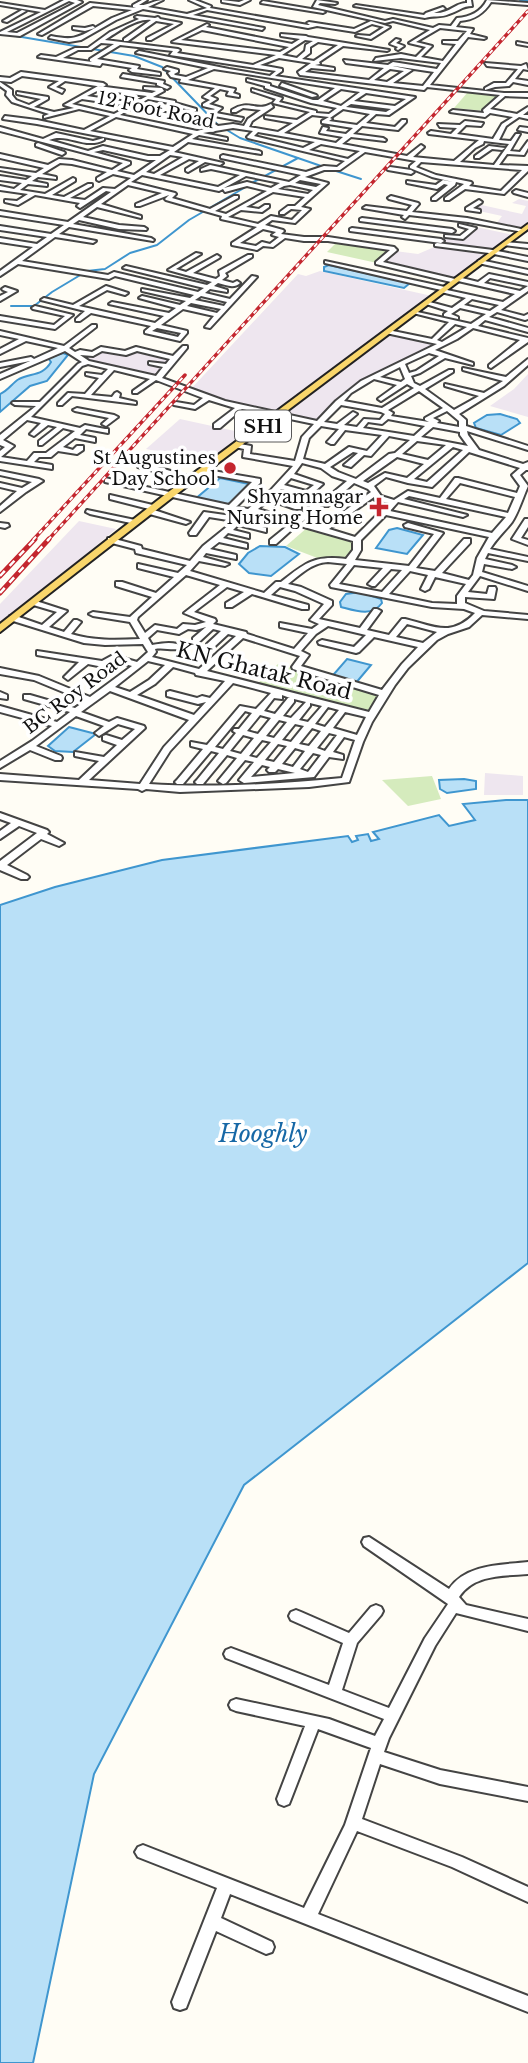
<svg xmlns="http://www.w3.org/2000/svg" width="528" height="2063" viewBox="0 0 528 2063" font-family="'Libre Baskerville',serif">
  <style>
    .industrial { fill: #eee6ef }
    .green { fill: #d5ebbd }
    .water { fill: #b9e0f7; stroke: #3f96cf; stroke-width: 2 }
    .lines { fill: none; stroke-linecap: round; stroke-linejoin: round }
    .stream { stroke: #3f96cf; stroke-width: 2 }
    .minor-casing { stroke: #444; stroke-width: 4 }
    .major-casing { stroke: #222; stroke-width: 4 }
    .minor { fill: #fff; fill-rule: evenodd }
    .major { fill: #f9d66b; fill-rule: evenodd }
    .rail-far1-casing { stroke: #c4262e; stroke-width: 3.5 }
    .rail-casing { stroke: #c4262e; stroke-width: 5 }
    .rail-far1 { stroke: #fff; stroke-width: 2; stroke-dasharray: 4.5; stroke-linecap: butt }
    .rail { stroke: #fff; stroke-width: 2.5; stroke-dasharray: 7; stroke-linecap: butt }
    .poi-dot { fill: #c4262e; stroke: #fff; stroke-width: 2.5 }
    .labels { text-anchor: middle; dominant-baseline: central; stroke-width: 7; stroke-linejoin: round; paint-order: stroke }
    .far-street-label { font-size: 18px; fill: #111; stroke: #fff }
    .far-poi-label { font-size: 18px; fill: #111; stroke: #fff; text-anchor: end }
    .shield { fill: #fff; stroke: #585858; stroke-width: 2 }
    .shield-label { font-size: 19px; font-weight: bold; fill: #111 }
    .street-label { font-size: 21px; fill: #111; stroke: #fff }
    .water-label { font-size: 23px; font-style: italic; fill: #1768a6; stroke: #fff }
  </style>
  <rect width="100%" height="100%" fill="#fffdf5"/>
  <g class="industrial">
    <polygon points="519,199 528,201 528,223 520,228 496,224 502,216 470,209 477,204 522,214 526,206 512,203"/>
    <polygon points="476,227 513,235 454,280 380,263 395,251 418,254 439,245 448,236 461,239"/>
    <polygon points="320,271 432,296 275,415 189,391 298,274 306,276"/>
    <polygon points="387,333 436,343 362,381 315,422 279,416"/>
    <polygon points="101,349 124,354 136,350 172,358 158,377 107,366 77,355 93,355"/>
    <polygon points="528,374 528,417 490,406 514,389"/>
    <polygon points="180,419 244,433 206,462 146,449"/>
    <polygon points="79,521 116,529 0,627 0,604"/>
    <polygon points="485,773 523,776 523,795 484,795"/>
  </g>
  <g class="green">
    <polygon points="468,92 501,95 484,111 454,108"/>
    <polygon points="338,241 392,250 377,263 327,252"/>
    <polygon points="308,527 354,541 354,550 346,560 320,559 286,546"/>
    <polygon points="278,664 383,695 370,714 255,686"/>
    <polygon points="432,776 441,799 408,806 382,780"/>
  </g>
  <g class="water">
    <polygon points="329,265 410,283 404,288 324,271 324,267"/>
    <path d="M63,353L68,355L47,381L30,386L0,412V394C9,390 12,383 19,379C31,373 43,376 51,362L48,358Z"/>
    <polygon points="500,414 517,419 520,423 501,435 476,428 474,423 487,415"/>
    <polygon points="220,478 249,484 228,507 194,500"/>
    <polygon points="397,528 423,535 407,554 376,548 389,530"/>
    <polygon points="260,546 285,547 299,554 271,576 249,573 239,564 248,553"/>
    <path d="M360,592L381,599L382,603C372,617 356,611 341,607L340,602L346,594Z"/>
    <polygon points="347,659 371,665 355,684 335,678 334,674"/>
    <polygon points="69,727 96,734 73,752 55,751 48,746"/>
    <polygon points="464,779 476,781 476,789 447,793 440,789 439,780"/>
    <polygon points="506,800 528,800 528,1263 244,1485 94,1774 33,2063 0,2063 0,905 55,887 162,860 348,836 352,842 358,840 356,836 368,834 371,841 379,839 373,832 439,815 449,826 475,820 463,804"/>
  </g>
  <g class="lines">
    <g class="stream">
      <polyline points="520,0 528,1"/>
      <polyline points="10,35 134,56 162,67 217,124 240,138 324,167"/>
      <polyline points="333,170 361,179"/>
      <polyline points="250,184 298,158"/>
      <polyline points="11,306 34,306 52,292 87,271 105,269 130,253 157,245 189,220 244,188 243,186"/>
    </g>
    <defs>
      <g id="minor">
        <path d="M64,0H77L82,2L20,36L0,34V32L41,12L0,5V3L45,10ZM69,1L75,3L17,33L7,32Z"/>
        <path d="M142,0H147L139,5C147,6 155,0 163,0L148,7L187,14L207,8L189,0H195L211,6L210,8L308,25H310L307,23L309,22L354,29L371,21L390,27L371,39L356,36L358,35L370,36L384,27L372,24L355,32L317,26L308,28L207,10L193,15L264,28L262,30L143,9L116,20L81,40L69,42L49,38L51,36C72,40 76,39 95,28L85,31L73,29V27L85,28L93,26L95,28L112,18L132,10L93,6L42,35L38,34L90,3L136,8L133,7V5Z"/>
        <polygon points="222,0 239,2 244,0 250,0 240,5 222,2"/>
        <path d="M317,0L337,3L335,4L320,3L318,5L385,21L393,19L433,28L439,25L451,26L457,18C470,17 481,12 487,0L528,3V5L491,2C484,13 475,20 460,21L456,27L473,29L470,34L486,38L484,39L468,37L430,85L504,93H528V97L505,96L490,109L517,114L528,107V111L523,115H528V119L519,117L506,126L499,140L511,141L516,134H520L510,151L520,152L528,141V148L524,155L507,154L499,165L528,166V171L504,194L465,189L449,200H445V198L464,184L456,182L455,185L436,200H432V198L448,185L444,184L437,189L407,183V181L436,185L443,180L453,182L432,177L410,168V166L416,161L365,152L340,170H324L305,177L328,183L301,207L310,209L295,223L272,220L265,225L283,230L284,231L281,234L304,237H328L394,247L397,250L396,251L383,262L455,279L458,277L478,282L489,274L528,282V286L490,278L484,283L520,291L528,286V291L501,310L524,316L528,314V319L525,320L497,312L489,317L528,328V332L485,320L478,326L528,338V342L491,368L489,367V365L520,340L473,328L457,339L435,350L473,363V365L445,358L420,373L411,376L414,383L420,386L449,370H453V372L425,389L454,410L479,396L445,386V384L484,393L503,381L463,370V368L506,377L528,359V365L504,386L459,414L466,420V426L528,446V450L467,431L468,435L479,450L523,464L528,462V470H526L520,475L528,486C523,497 519,511 512,522C505,531 497,538 490,549L528,557V561L488,553L485,559L512,565L516,567L512,569L484,564L482,572L528,586V591L480,576L468,592L487,594L489,587H495L496,589L494,599L465,597V603L484,611L528,615V619L482,615L469,627L448,634L437,640L408,668L395,685L372,722L363,742L349,782L309,787L180,792L146,789L142,791L138,789L0,780V774L79,780L99,761L75,756V752L104,757L117,745L103,740V736L106,735L122,740L135,729L118,724L99,736L95,733L104,726L76,716L36,746L61,756L62,758L61,760H55L30,750L0,768V761L32,741L52,726L0,712V706L57,722L70,712L24,699V695H30L75,708L85,701L34,680L0,674V668L39,676L90,697L132,666L114,661L103,667L88,664L68,680L64,677L79,662L37,655V651L102,661L113,655L137,662L148,652L143,644L105,645L84,643L10,620V616H16L42,625L57,612L30,604L29,602L33,600L67,611L49,627L64,632L74,620H77L81,622L71,634C94,641 116,640 140,639L130,622L93,616L89,614L93,612L130,617L152,597L116,586V582H122L156,593L174,577L138,568V564L178,573L187,565L136,553L135,549L108,542V538H111L141,546L142,549L190,561L203,546L234,521L209,517L196,535H190L189,533L204,512L239,517L244,513L105,482V478L229,505L252,482L201,473V469L260,479V483L236,507L248,509L270,491L293,466L243,457L244,449L235,447V443L251,446L250,454L295,461L302,437L314,424L242,409L220,428H214V424L235,408L209,400L195,409L174,405L173,404L176,402L194,405L203,398L156,380L137,393H133V391L150,379L114,370L91,395L112,397L115,393L117,392L120,394L119,398L136,402V404L72,396L62,405H58V403L68,393L85,394L99,378L86,375V373L102,375L108,369L88,364L82,366L31,417L80,428L85,425L105,429H108V433L86,429L80,435L95,438V442L75,438L63,447L73,450L77,446H83V450L77,454L58,451L51,457H39L34,462L52,465V469L0,461V451L5,447L0,445V435L36,406L15,405L12,403L13,402H40L78,364L82,362L65,351L0,379V374L30,361L0,367V363L31,357L34,359L58,348L26,341L0,354V349L19,339L0,335V331L64,346L92,325H96V327L69,348L75,352L80,350L92,352L101,347L125,351L136,347L173,356L183,346H187V348L162,378L225,401L317,421L336,401L361,381L437,344L386,333L385,332L388,330L432,339L449,322L413,313V311L471,324L486,314L460,308L451,314L458,317V319L444,316V314L448,311L423,303L426,301L452,308L466,298L441,292V290L325,263V261L445,287L447,288V290L503,302L515,294L458,281L455,283L376,264V262L390,250L328,241H304L285,238L273,247L263,246L257,250L232,245V243L257,227L221,219L222,216L166,200L165,199L169,195L140,206H136V204L162,193L128,185L101,204L141,216V218L97,207L83,217L119,225L144,227L147,229L146,230L119,229L79,220L73,224L151,238L154,240L153,241L69,227L59,234L96,241L93,243L55,237L22,261L108,275L114,272L198,292L204,288L123,268L126,266L207,285L212,282L168,270L196,253L201,254L176,269L186,272L217,255L220,257L219,258L193,273L216,279L220,276L219,271L248,255H252V257L225,273L227,276L222,280L233,283L237,281L240,283C234,289 226,285 218,283L214,286L227,290V292L210,289L205,293L230,299L252,276L257,277L210,328L205,327L214,316L183,309L161,325L187,331V333L180,341L145,333V331L151,326L91,313L80,321H76V319L85,311L41,300L44,298L73,305L106,286L128,293L125,295L107,290L79,306L155,323L164,316L109,304L112,302L169,313L176,308L139,298L142,296L180,305L186,301L142,291V289L190,298L194,295L115,276L109,279L18,264L0,276V271L33,247L0,242V238L37,244L47,237L0,230V226L51,234L64,225L0,215V211L68,222L111,192L106,191L80,208L77,206L80,203L35,195L18,205L5,202V200L17,201L28,194L0,190V186L14,189L22,183L0,180V176L26,180L32,176L0,170V168L36,173L44,168L0,158V154L48,165L59,159L72,160L112,170L123,163L0,131V127L43,139L56,133L93,141L104,138V140C85,150 67,132 49,140L88,151L103,146L148,156H160L170,150L37,124L3,119L5,116L37,120L84,130L110,116L79,109L44,118V116L49,114L12,102L6,95L7,91L0,86V82L12,90V95L16,100L29,105L41,99L17,94V92L48,97V99L34,107L54,112L74,108L64,105L98,86L152,93L156,91L144,89V87L162,88L164,91L153,97L175,101V103L196,109V111L186,117L213,123L218,126L233,124L244,126L248,119L261,110L243,108L236,112H232V110C249,99 256,112 271,104L273,107L252,121L249,127L278,132L293,123L265,118V116L297,120L310,112L273,103L276,99L252,91V89L282,98L279,102L316,111V113L329,114L337,108L311,103L265,88V86L247,81V79L270,84V86L313,100H318L335,88L214,69L188,80L235,89L233,93L239,95V97L227,95L229,91L220,89L210,96L217,99L209,104L222,108L216,113L243,118L241,121L209,115V113L215,109L203,106V104L210,100L203,97L215,88L180,82L181,79L171,77L168,73L171,71L164,69L167,67L178,70V72L174,74L175,75L186,77L208,68L136,53L139,51L229,69L270,76L276,71L170,55L173,51L120,45L97,59L139,66L137,69L160,73V75L132,72L129,70L132,68L102,63L100,66L38,57L41,55L56,57L75,48H88L110,32L139,19L135,17L137,16L155,18L158,17L160,19L181,23L151,40H147V38L174,24L156,21L128,41H124V39L151,20C137,18 117,32 105,40L178,49L180,50L177,53L253,65L276,55L172,42L207,24L209,25L206,27L292,44L300,39L281,36V34L306,36L308,37L389,50L387,51L343,46L319,62L320,64L315,65L334,68V70L311,68L305,72L369,80L384,68L346,63L344,60L388,65L393,62L437,69L441,63L401,58L374,61L376,58L401,54L416,57L426,47L409,43L430,30L393,21L385,23L313,7ZM440,28L467,31L458,41H443V43L456,44L443,61L421,57L432,46L416,42ZM202,30L289,47L280,52L181,40ZM305,40L313,41L306,45L305,51L297,58L282,55ZM318,42L338,45L314,61L302,59L310,53V47ZM101,43L114,44L90,59V61L92,62L63,58L78,50H91ZM279,58L311,63L298,72L300,75L424,90L427,87L500,95L483,110L484,113L453,110L450,112L485,117L490,113L513,117L502,124L493,139L457,134L466,125L481,126L483,123L465,121L460,125L438,124L440,127L457,128L451,134L431,131L428,133L429,134L479,140L454,161L413,157L423,148L424,147L421,145L407,156L342,144L351,137L385,141L386,140L383,138L353,134L362,126L398,130L406,122V120H402L395,127L366,123L376,114L389,115L415,97L275,76L282,71V69L260,65ZM393,66H394L434,72L423,86L393,83L412,70ZM390,69L404,71L387,82L374,80ZM341,89L360,92L341,106L323,101ZM99,90L147,96L134,103L87,96ZM366,93L406,99L395,106L354,101ZM82,99L129,106L114,114L72,104ZM148,99L169,103V105L190,110L180,116L135,107ZM351,104L391,109L386,112L346,107ZM130,109L209,125L212,127L197,131L120,115ZM343,109L370,114L357,125L329,121L332,119L330,118ZM312,115L329,117L322,121V123L353,128L346,134L326,131L328,128L323,127L320,133L343,137L336,143L284,133ZM116,117L193,134L173,147L90,131ZM233,128L253,131L247,137L248,138L345,161L337,167L324,166L306,172L223,155L221,156V158L301,175L289,182L210,165L201,169V171L211,169L240,175L218,187L160,175L189,159L199,161L186,169V171L188,172L205,162L220,165L223,163L174,152L188,142L261,154V152L259,151L192,139L199,135L227,140V138L203,133ZM258,132L315,142L303,148L254,136ZM484,141L509,144L494,165L460,162L475,148L483,144ZM321,144L360,151L348,159L309,150ZM103,150L148,160H156L134,175L117,171L130,164V162L94,152ZM170,155L183,157L154,174L146,172ZM421,162L522,170L501,191L469,186L472,183L471,182L436,175L416,167ZM60,163L72,164L107,172L97,178V180L99,181L113,174L131,178L115,189L103,188L85,200L70,198L92,186V184H88L64,197L52,195L75,181V179L73,178L45,194L20,190L28,184L47,186V184L32,181L38,177L56,179V177L42,174ZM142,175L219,191L223,189L225,192L247,186L267,191L226,214L215,211L238,198V196H234L210,209L172,198L176,194L175,193L131,182ZM246,176L280,183L271,188L247,182L224,188ZM300,180L321,184L316,187L295,183ZM290,185L313,190L308,194L278,189L284,186ZM273,192L305,197L295,206H288L280,212V214H284L291,209L302,210L292,220L271,216L258,224L228,217L241,210L262,212L269,207V205H265L259,209L246,207ZM263,229L276,232L272,235L279,237L270,244L262,242L256,246L240,243ZM201,296L227,302L224,306L195,300ZM472,299L499,305L490,311L464,305ZM191,303L221,309L217,313L187,306ZM455,324L467,327L442,342L437,340ZM157,328L181,333L178,337L152,331ZM102,351L126,355L137,351L170,359L166,364L149,362V364L163,367L156,376L89,361L80,355L93,356ZM429,353L439,356L416,371L409,373L405,364ZM400,367L405,379L401,382L380,377ZM374,379L397,385L379,398L378,399L381,401L407,384L414,388L382,408L344,401L351,393ZM419,391L443,408L425,418V420L429,422L391,416L393,413L388,410ZM341,405L381,412L385,414L380,420L364,419L357,427L344,425L357,414L353,412L337,424L324,422ZM447,411L459,421V427L437,423L439,421L433,418ZM388,419L425,426L414,436L363,428L368,422L382,424ZM27,420L41,423L30,434L34,436L48,425L57,427L39,441V445H42L63,428L75,431L46,453H34L27,461L1,457L14,446L3,440ZM321,426L339,429L327,442L331,444H334L345,430L382,435L367,451L349,447L325,464L303,459L309,438ZM433,427L460,432V435L468,446L421,437ZM389,436L410,440L395,453L389,454L356,479L338,472L330,467L353,452L358,453L344,465L351,467L364,455L371,456ZM417,441L446,445L428,460L402,454ZM453,447L463,450L427,482L414,479ZM469,452L520,468L512,475L520,486L517,493L458,478H455L440,498L408,491L394,500L381,496L374,486L386,477L408,483L432,487ZM397,457L424,464L407,478L385,473L368,483L363,481ZM302,463L321,468L332,476L347,481L323,501H316L295,520L258,509L269,500L295,509H301V505L273,496L281,489L307,496L315,497L316,495L313,493L323,484L294,474ZM291,478L314,485L306,491L284,485ZM354,483L368,489L371,492L322,527L302,522L321,506H328ZM460,483L515,497L508,513L446,499ZM409,496L506,517L492,533L390,511L398,502L463,517L467,515L404,499ZM374,497L375,500L389,503L355,537L329,529ZM253,513L291,523L270,540V544H276L297,525L353,541V550L346,559C314,555 305,563 281,582H276L264,593L190,571L199,561L225,566L229,564L203,557L206,553L236,559V555L210,549L219,542L247,548V544L223,538L228,533L249,538V534L233,530L238,525L266,532V528L244,522ZM386,515L489,537L477,558L473,575L469,580L442,573L470,543V539H464L435,571L416,568L443,533L408,523L404,525L405,527L434,534L409,566L355,560L361,550V540ZM328,562L347,564L330,585L331,587L432,607L464,609L475,613C451,638 434,626 405,619H402L389,635L367,630L381,611L377,609H374L360,628L319,619L332,605V601L301,587L288,584C301,574 311,563 328,562ZM354,565L383,568L368,584L372,586H375L391,569L402,570L382,592L339,584ZM410,571L428,575L421,589L425,591L429,589L435,577L466,584L457,596V604L432,603L389,594ZM186,575L220,585L184,613L206,622L195,625L183,624L177,629L155,625L145,633L137,620L138,617ZM227,587L244,592L226,603V607H232L252,594L302,609H308V605L271,595L280,587L295,591L324,604L310,620L319,624L312,629L280,623V627L308,633L294,649L247,634L246,632L213,624L216,621L215,619L194,612ZM407,624L437,632L423,643L396,637ZM328,626L366,635L354,647L322,640L318,642L319,644L356,653L359,652L374,637L418,647L402,664L382,690L301,666L309,655L301,651L316,634ZM206,627L193,638V642H199L213,629L221,631L207,644V648H213L228,634L236,636L199,669L152,657L156,652L155,649C164,647 177,652 184,647C175,641 163,643 152,645L148,638L157,630L179,634L188,629L196,630ZM243,638L300,656L292,667L293,669L379,695L369,712L207,671ZM148,661L165,665L149,680L130,692L115,687ZM173,667L195,673L196,675L225,681L210,698L202,696L197,698L170,691L167,692V696L198,704L206,702L194,715L137,695L155,684ZM233,683L271,693L256,709L240,706L207,745L191,742V746L203,749L177,780L175,782L177,784H183L211,751L219,753L197,780L195,782L197,784H203L227,755L237,758L218,781L223,784L226,783L245,760L254,762L239,780L244,783L314,777L329,757L343,759V755L333,752L344,737L355,740L342,778C280,784 211,788 149,784L170,751ZM110,691L189,720L164,747L140,784L89,780L145,728L144,726L117,718L109,722L81,712ZM282,695L290,698H288L275,714L264,711L274,698L282,699ZM294,699L306,702L291,718L283,716L294,702ZM310,703L322,706L308,722L299,720L310,706ZM328,707L339,710L325,727L315,724ZM245,711L252,713L239,729H234L233,731L236,733L223,749L215,747ZM345,712L366,717L357,735L333,728ZM260,715L271,718L258,734L247,731ZM279,720L287,722L274,738L266,736ZM295,724L304,726L291,742L282,740ZM312,728L321,731L309,746L299,744ZM329,733L337,735L325,751L317,748ZM243,735L254,738L241,754L230,751ZM262,740L271,742L257,758L249,756ZM278,744L287,746L274,762L265,760ZM295,748L305,751L293,767L282,764ZM313,753L321,755L308,772L300,769ZM262,765L270,767L267,770L269,772H275L278,769L295,773L251,777Z"/>
        <path d="M467,0H471L472,6C462,6 459,11 449,14C441,18 433,15 425,18L354,6L356,5L424,15L426,13L443,7L445,9L434,13C450,14 456,2 467,3Z"/>
        <polygon points="263,1 323,11 325,12 323,13 261,3"/>
        <polygon points="22,10 26,11 7,22 3,21"/>
        <polygon points="396,39 400,40 396,43 404,46 398,50 396,49 398,47 390,44"/>
        <polygon points="517,42 528,44 528,46 517,44"/>
        <polygon points="485,63 521,66 526,64 528,70 523,69 515,79 528,81 528,85 513,82 509,86 495,87 485,90 485,88 494,83 506,83 518,69 487,66"/>
        <polygon points="21,72 103,83 106,85 103,87 65,81 56,87 64,90 62,93 49,87 59,81 22,76 11,82 0,81 0,77 10,78"/>
        <polygon points="123,74 164,81 163,84 170,87 167,89 157,85 157,83 121,77"/>
        <polygon points="282,83 316,95 317,96 312,97 280,86"/>
        <polygon points="520,127 528,128 528,132 518,130"/>
        <polygon points="38,143 64,152 65,153 62,155 36,146 36,144"/>
        <polygon points="489,146 505,148 502,150 492,149 479,158 475,158 475,156"/>
        <polygon points="390,167 411,170 414,172 411,174 388,170 387,169"/>
        <polygon points="516,190 528,193 528,197 514,193 513,192"/>
        <polygon points="391,196 418,203 419,204 412,212 467,218 526,230 523,232 468,222 409,215 405,219 402,217 404,215 363,208 366,206 407,211 412,205 389,199 388,198"/>
        <polygon points="479,200 482,202 481,203 473,208 480,210 480,212 466,210 466,208"/>
        <polygon points="362,218 452,229 455,231 452,233 360,221 360,219"/>
        <polygon points="459,224 476,228 463,239 445,237 445,235 460,236 469,229 459,226"/>
        <polygon points="352,228 441,239 444,241 441,243 350,231 350,229"/>
        <polygon points="505,242 528,244 528,248 503,245 502,244"/>
        <polygon points="437,243 493,250 528,257 528,261 489,253 435,246 435,244"/>
        <polygon points="480,260 528,270 528,274 478,263 478,261"/>
        <polygon points="5,287 17,291 0,301 0,296 8,292 3,290 2,289"/>
        <polygon points="35,306 73,315 55,329 0,320 0,316 54,325 65,316 33,309 32,308"/>
        <polygon points="77,408 114,415 118,417 106,426 102,424 109,418 75,411 73,410"/>
        <polygon points="175,454 181,454 216,465 212,467 175,458"/>
        <polygon points="138,463 144,463 197,479 190,481 138,467"/>
        <polygon points="0,471 39,479 43,481 26,492 0,512 0,506 17,491 0,487 0,483 22,488 32,482 0,475"/>
        <polygon points="110,495 157,506 158,508 154,510 190,522 186,524 146,513 145,511 149,509 110,499"/>
        <polygon points="87,510 135,520 139,522 135,524 90,514 86,512"/>
        <polygon points="525,519 528,519 528,527 521,538 528,540 528,545 512,539"/>
        <polygon points="0,523 8,524 9,526 5,528 0,527"/>
        <polygon points="0,692 7,695 7,699 0,698"/>
        <polygon points="0,813 47,830 49,832 47,834 64,843 59,846 41,839 7,865 27,875 29,877 27,879 21,879 0,870 0,861 37,833 19,826 0,839 0,831 11,823 0,819"/>
        <path d="M369,1537L449,1589C466,1564 501,1565 528,1562V1574C504,1576 474,1574 459,1597L466,1605L528,1619V1631L456,1613L435,1646L389,1738L384,1752L440,1770L528,1787V1801L440,1784L380,1764L362,1819L462,1857L528,1887V1902L452,1867L357,1831L318,1914L528,1996V2012L230,1894L221,1918L272,1942L274,1947L272,1952L266,1954L216,1931L186,2008L180,2010L174,2008L172,2002L217,1888L138,1857L135,1852L138,1847L143,1845L304,1908L345,1825L371,1748L318,1729L291,1799L289,1804L284,1806L279,1804L277,1799L305,1726L236,1711L231,1709L229,1705L231,1701L236,1699L329,1719L375,1736L384,1719L226,1658L224,1654L226,1650L231,1648L329,1685L343,1643L291,1620L289,1616L291,1612L296,1610L301,1612L349,1633L371,1607L376,1605L381,1607L383,1611L381,1615L357,1643L342,1690L389,1708L425,1638L448,1604L364,1546L362,1542L364,1538Z"/>
      </g>
      <polygon id="major" points="528,224 528,229 173,497 0,632 0,624 167,493"/>
    </defs>
    <use href="#minor" class="minor-casing"/>
    <use href="#major" class="major-casing"/>
    <use href="#minor" class="minor"/>
    <use href="#major" class="major"/>
    <defs>
      <g id="rail-far1">
        <polyline points="33,540 185,375"/>
        <polyline points="48,540 528,11"/>
      </g>
      <g id="rail">
        <polyline points="0,576 35,539"/>
        <polyline points="0,593 49,539"/>
      </g>
    </defs>
    <use href="#rail-far1" class="rail-far1-casing"/>
    <use href="#rail" class="rail-casing"/>
    <use href="#rail-far1" class="rail-far1"/>
    <use href="#rail" class="rail"/>
  </g>
  <g class="poi-dot">
    <circle cx="230" cy="468" r="7"/>
    <path d="M375.5 496.5h7v7h7v7h-7v7h-7v-7h-7v-7h7z"/>
  </g>
  <g class="labels">
    <g class="far-street-label">
      <text transform="translate(156 110) rotate(12)">12 Foot Road</text>
      <text transform="translate(75 693) rotate(-37)">BC Roy Road</text>
    </g>
    <g class="far-poi-label">
      <text x="216" y="458">St Augustines<tspan x="216" dy="21">Day School</tspan></text>
      <text x="363" y="497">Shyamnagar<tspan x="363" dy="21">Nursing Home</tspan></text>
    </g>
    <rect class="shield" x="235" y="410.5" width="56" height="31" rx="5"/>
    <g class="shield-label">
      <text x="263" y="426">SH1</text>
    </g>
    <g class="street-label">
      <text transform="translate(264 671) rotate(14)">KN Ghatak Road</text>
    </g>
    <g class="water-label">
      <text x="263" y="1134">Hooghly</text>
    </g>
  </g>
</svg>
